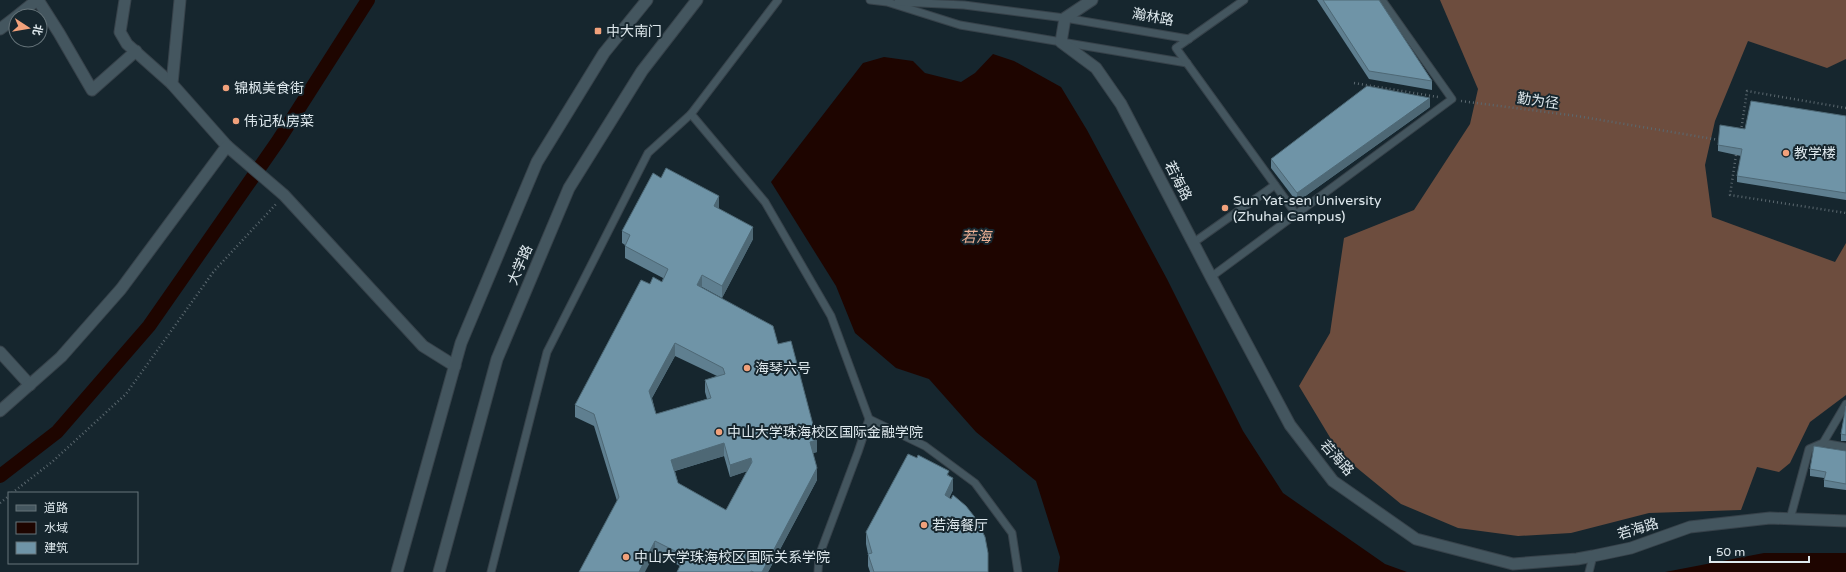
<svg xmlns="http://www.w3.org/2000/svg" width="1846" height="572" viewBox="0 0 1846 572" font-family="'Varela Round','Noto Sans SC',sans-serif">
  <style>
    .forest { fill: #6d4d3e }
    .water { fill: #1e0500 }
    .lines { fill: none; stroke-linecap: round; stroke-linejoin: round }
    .canal { stroke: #1e0500; stroke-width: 14 }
    .service-casing { stroke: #37424a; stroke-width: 9 }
    .minor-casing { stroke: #37424a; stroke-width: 13 }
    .tertiary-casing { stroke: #37424a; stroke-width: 13 }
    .path { stroke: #5b686f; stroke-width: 2.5; stroke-dasharray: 1 3; stroke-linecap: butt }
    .service { stroke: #44565f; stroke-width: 7 }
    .minor { stroke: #44565f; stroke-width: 11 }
    .tertiary { stroke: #44565f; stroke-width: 11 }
    .wall { fill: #5f7f90; fill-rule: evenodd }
    .shaded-wall { fill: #4e6875 }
    .building { fill: #6f94a7; stroke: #4e6875; fill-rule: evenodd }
    .poi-dot { fill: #f1a17b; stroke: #16262e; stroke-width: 1.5 }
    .labels { text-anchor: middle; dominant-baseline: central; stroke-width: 4; stroke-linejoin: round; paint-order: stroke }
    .street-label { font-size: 14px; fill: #dee8ed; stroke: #16262e }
    .poi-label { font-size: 14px; fill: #dee8ed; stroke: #16262e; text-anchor: start }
    .water-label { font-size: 15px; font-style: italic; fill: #ebb094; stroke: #16262e }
  </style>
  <rect width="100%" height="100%" fill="#16262e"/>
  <polygon class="forest" points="1440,0 1846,0 1846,59 1827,68 1748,41 1715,121 1705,165 1712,217 1835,262 1846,243 1846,395 1810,422 1790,463 1779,472 1757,467 1741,510 1649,513 1571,533 1518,536 1458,528 1401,504 1340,454 1299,386 1330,333 1344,238 1414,210 1470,124 1478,89"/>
  <g class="water">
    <polygon points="993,54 1014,61 1061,87 1087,130 1167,279 1243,431 1283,493 1385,564 1407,572 1058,572 1060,557 1036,481 976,432 929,379 896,368 855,333 836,286 771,182 863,63 884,57 913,61 925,73 961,82 975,73"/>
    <polygon points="1764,553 1846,553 1846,572 1665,572"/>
  </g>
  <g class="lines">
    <polyline class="canal" points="0,476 57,432 149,326 278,141 368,0"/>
    <defs>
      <g id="service">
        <polyline points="870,0 887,2 960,25 1187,63"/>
        <polyline points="1244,0 1176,48 1296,214"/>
        <polyline points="898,2 964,5 1065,18 1189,39"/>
        <polyline points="691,114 765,202 831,316 869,419 858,452 819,556 818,572"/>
        <polyline points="1193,243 1275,185"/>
        <polyline points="1211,277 1452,99 1382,0"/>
        <polyline points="869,419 925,446 975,483 1012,533 1018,572"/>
        <polyline points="1823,443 1846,447"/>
        <polyline points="1790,519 1809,449 1823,443 1846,404"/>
        <polyline points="491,572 547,352 648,153 691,114 778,0"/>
        <polyline points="1589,572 1593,556"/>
      </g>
      <g id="minor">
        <polyline points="38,0 59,33 92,90 136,51"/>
        <polyline points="125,0 120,32 127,44 172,84"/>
        <polyline points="180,0 172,84 227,146"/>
        <polyline points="1092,0 1065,18 1061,42 1096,68 1121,104 1211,277 1290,425 1333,481 1416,539 1513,564 1577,559 1593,556 1631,548 1690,527 1770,518 1846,521"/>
        <polyline points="17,16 37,0"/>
        <polyline points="0,29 16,17"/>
        <polyline points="0,352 30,385"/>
        <polyline points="0,411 61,357 121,289 227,146 284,195 423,346 455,366"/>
      </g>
      <g id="tertiary">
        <polyline points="397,572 461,343 537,162 604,53 647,0"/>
        <polyline points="439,572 497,359 569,188 642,71 697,0"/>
      </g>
    </defs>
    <use href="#service" class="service-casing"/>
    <use href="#minor" class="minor-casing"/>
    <use href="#tertiary" class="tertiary-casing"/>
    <g class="path">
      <polyline points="1354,83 1438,97"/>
      <polyline points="1461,101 1577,116 1719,140"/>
      <polyline points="1741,131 1747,91 1846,108"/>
      <polyline points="1736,155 1730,195 1846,213"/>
      <polyline points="12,493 52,462 126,394 214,271 277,203"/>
      <polyline points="0,503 9,496"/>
    </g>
    <use href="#service" class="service"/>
    <use href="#minor" class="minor"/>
    <use href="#tertiary" class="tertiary"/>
  </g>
  <g class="wall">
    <polygon points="1317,0 1379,0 1432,81 1432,90 1369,79"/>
    <polygon points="1430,107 1297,202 1271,168 1271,159"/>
    <polygon points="1846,116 1846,200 1737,182 1737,176 1741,156 1718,151 1718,145 1745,129"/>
    <path d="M661,178L719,209L753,239L722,298L702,287V288L778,344L817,452L813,453L817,480L768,572H677L680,566L655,553L617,501L594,426L575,417V405L650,284L662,282L663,278L625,258V245L622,243V231ZM675,356L717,376L705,380V392L707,399L656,414L652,398ZM724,456L730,477L747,471L726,510L678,483L675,471Z"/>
    <polygon points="1846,406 1846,441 1841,441 1841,434"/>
    <polygon points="1846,451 1846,490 1824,487 1824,478 1810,476 1810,469"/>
    <polygon points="917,458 949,475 953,490 949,498 988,572 870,572 868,566 868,554 866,544 866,532"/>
  </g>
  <g class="shaded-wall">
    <polygon points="1430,98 1430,107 1297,202 1297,193"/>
    <polygon points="719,196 719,209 714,206"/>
    <polygon points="753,227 753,239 722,298 722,286"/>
    <polygon points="702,275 702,287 697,297 697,285"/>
    <polygon points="675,343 675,356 649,403 649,391"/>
    <polygon points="817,440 817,452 810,454 810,442"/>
    <polygon points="724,443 724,456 671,472 671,460"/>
    <polygon points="751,458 751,470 730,477 730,465"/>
    <polygon points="817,468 817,480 768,572 762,572"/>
    <polygon points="953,478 953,490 945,507 945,495"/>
    <polygon points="655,541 655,553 645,572 639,572"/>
  </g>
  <g class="building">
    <polygon points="1323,0 1379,0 1432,81 1369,71"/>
    <polygon points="1367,86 1430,98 1297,193 1271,159"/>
    <polygon points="1751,101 1846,116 1846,193 1737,176 1742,149 1718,145 1720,125 1745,129"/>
    <path d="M666,168L719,196L714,206L753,227L722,286L702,275L697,285L773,326L778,344L791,341L817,440L810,442L817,468L762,572H754L751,571V572H677L685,556L655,541L639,572H579L619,497L594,414L575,405L641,280L650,284L653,277L662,282L668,269L625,246L630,235L622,231L653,173L661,178ZM675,343L723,368L725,374L705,380L711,398L656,414L649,391ZM724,443L730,465L751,458L752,462L726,510L678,483L671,460Z"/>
    <polygon points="1846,406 1846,435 1841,434"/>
    <polygon points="1814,446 1846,451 1846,484 1824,480 1826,472 1810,469"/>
    <polygon points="908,454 917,458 918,455 949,471 947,475 953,478 945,495 951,499 953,495 966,506 977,520 985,537 988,553 988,572 874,572 868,554 872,553 866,532"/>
  </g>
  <g class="poi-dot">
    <rect x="594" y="27" width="8" height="8" rx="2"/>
    <circle cx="226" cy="88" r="4"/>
    <circle cx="236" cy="121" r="4"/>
    <circle cx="1786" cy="153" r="4"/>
    <circle cx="1225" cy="208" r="4"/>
    <circle cx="747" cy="368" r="4"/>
    <circle cx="719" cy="432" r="4"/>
    <circle cx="924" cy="525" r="4"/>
    <circle cx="626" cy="557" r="4"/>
  </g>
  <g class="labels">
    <g class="street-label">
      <text transform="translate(1153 17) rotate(10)">瀚林路</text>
      <text transform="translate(1538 101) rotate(8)">勤为径</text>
      <text transform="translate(1178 181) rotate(63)">若海路</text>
      <text transform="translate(520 265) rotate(-67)">大学路</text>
      <text transform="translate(1337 458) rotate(48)">若海路</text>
      <text transform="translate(1638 529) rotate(-17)">若海路</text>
    </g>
    <g class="poi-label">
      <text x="606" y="31">中大南门</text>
      <text x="234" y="88">锦枫美食街</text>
      <text x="244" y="121">伟记私房菜</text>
      <text x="1794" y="153">教学楼</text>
      <text x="1233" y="200">Sun Yat-sen University<tspan x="1233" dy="16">(Zhuhai Campus)</tspan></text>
      <text x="755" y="368">海琴六号</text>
      <text x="727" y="432">中山大学珠海校区国际金融学院</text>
      <text x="932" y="525">若海餐厅</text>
      <text x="634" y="557">中山大学珠海校区国际关系学院</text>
    </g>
    <g class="water-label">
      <text x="976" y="237">若海</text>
    </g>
  </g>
  <rect x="8" y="492" width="130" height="72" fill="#16262e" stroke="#66747a"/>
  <rect x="16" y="505" width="20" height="6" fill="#44565f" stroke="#66747a"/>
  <text x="44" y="512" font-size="12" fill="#dee8ed">道路</text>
  <rect x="16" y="522" width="20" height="12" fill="#1e0500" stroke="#66747a"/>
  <text x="44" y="532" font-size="12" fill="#dee8ed">水域</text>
  <rect x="16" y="542" width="20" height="12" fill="#6f94a7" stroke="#66747a"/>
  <text x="44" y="552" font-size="12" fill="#dee8ed">建筑</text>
  <g transform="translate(28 28) rotate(102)"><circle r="19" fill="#16262e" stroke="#66747a"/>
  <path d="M0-3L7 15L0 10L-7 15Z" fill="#f1a17b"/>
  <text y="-6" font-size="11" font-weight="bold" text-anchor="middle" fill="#dee8ed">北</text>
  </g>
  <path d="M1710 556v6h99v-6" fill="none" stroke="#dee8ed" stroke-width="2"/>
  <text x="1716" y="556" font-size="12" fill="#dee8ed" stroke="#16262e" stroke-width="3" paint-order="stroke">50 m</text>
</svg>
